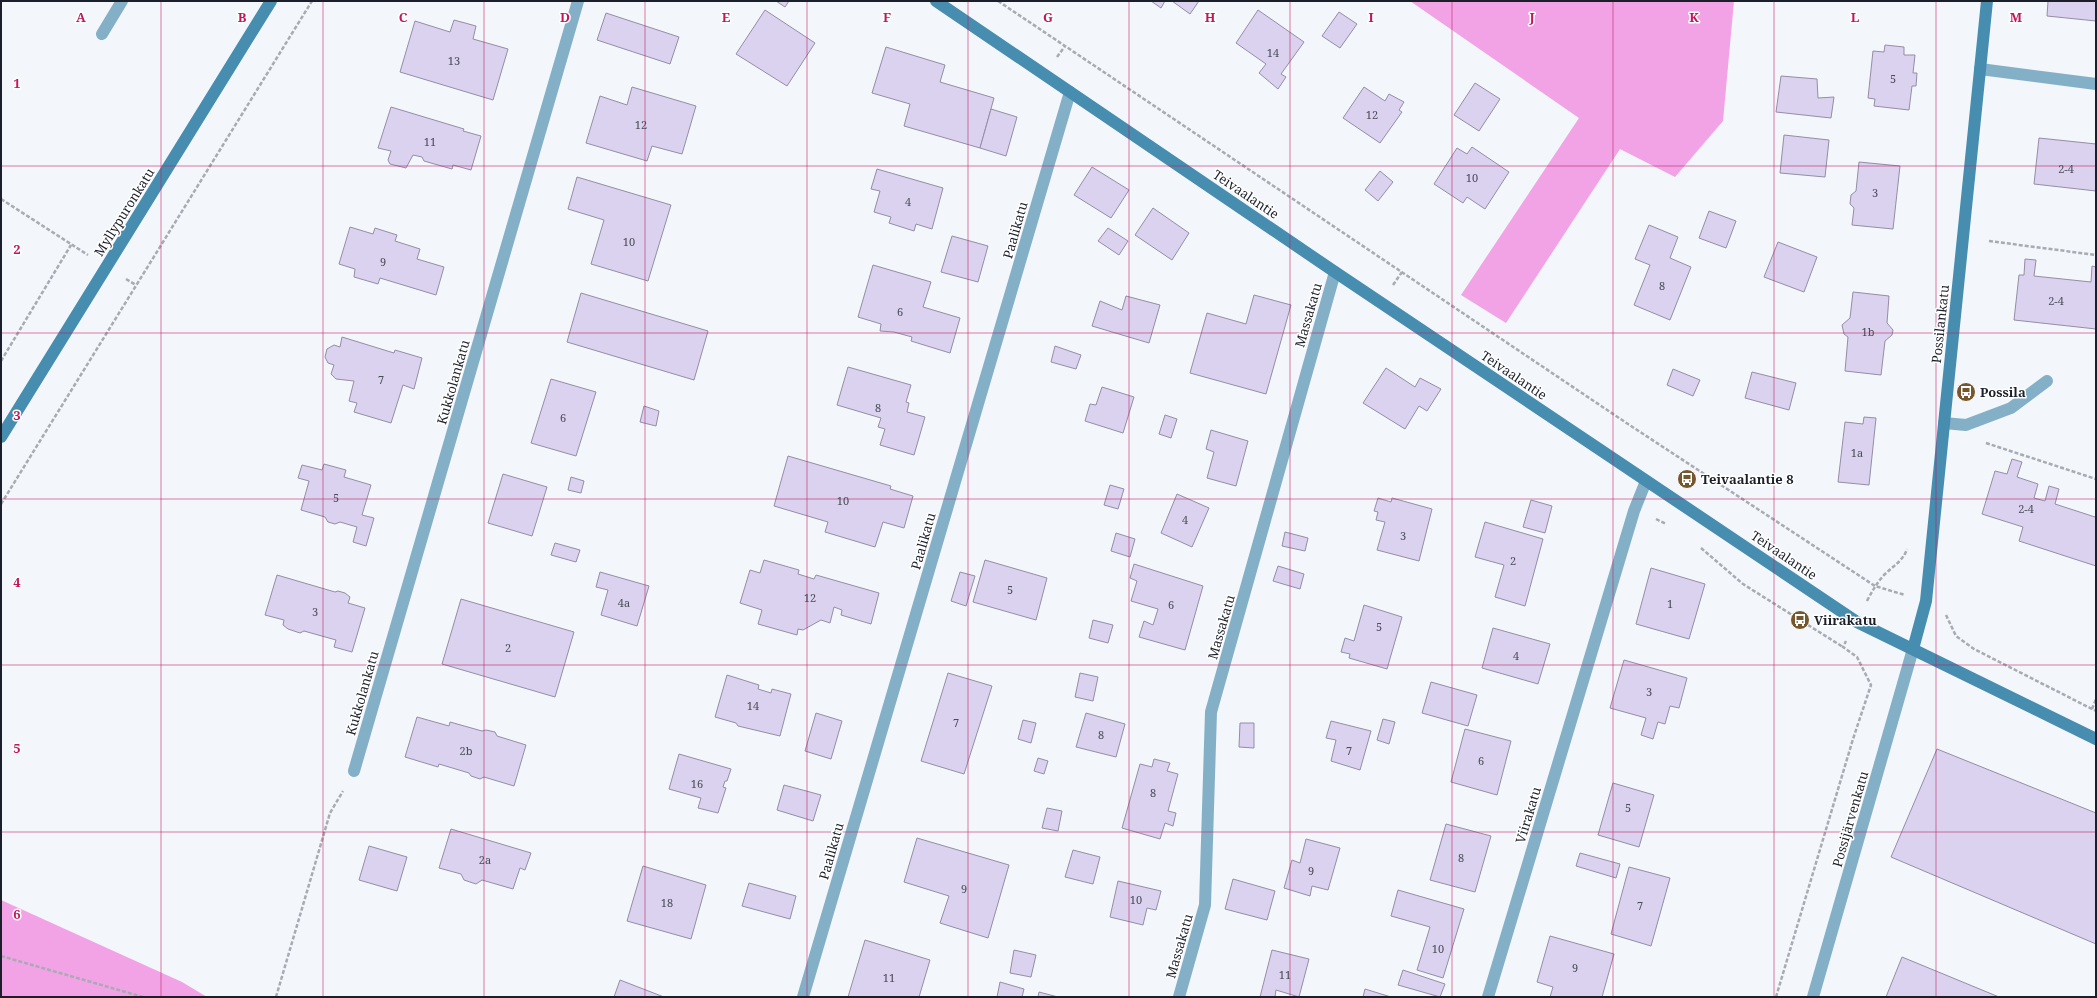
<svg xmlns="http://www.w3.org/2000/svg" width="2097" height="998" font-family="'Noto Serif',serif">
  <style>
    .green { fill: #f1a3e6 }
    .building { fill: #dad2ee; stroke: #948da7 }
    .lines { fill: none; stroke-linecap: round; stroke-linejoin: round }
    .path { stroke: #a8abb2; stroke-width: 2.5; stroke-dasharray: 4 2; stroke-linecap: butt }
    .lane { stroke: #84b0c7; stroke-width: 12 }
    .street { stroke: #84b0c7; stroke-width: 12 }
    .secondary { stroke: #478daf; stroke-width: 12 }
    .grid { fill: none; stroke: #c2185b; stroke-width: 1; stroke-opacity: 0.55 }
    .labels { text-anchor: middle; stroke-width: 3; stroke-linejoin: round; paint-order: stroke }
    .number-label { font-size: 11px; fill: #4b4c5a }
    .street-label { font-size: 13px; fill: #1b1f29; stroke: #fff }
    .poi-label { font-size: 13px; font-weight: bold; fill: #1b1f29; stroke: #fff; text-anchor: start }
    .grid-label { font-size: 13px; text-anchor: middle; font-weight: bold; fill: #c2185b; stroke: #fff; stroke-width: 3; stroke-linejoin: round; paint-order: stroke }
  </style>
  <rect width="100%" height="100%" fill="#f3f6fb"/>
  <g class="green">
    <path d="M1410,1H1734L1723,121L1675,177L1620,149L1506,323L1461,295L1579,118Z"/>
    <path d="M1,900L182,982L207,997H1Z"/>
  </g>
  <g class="building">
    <path d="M776,1H789L785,7Z"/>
    <path d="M1151,1H1165L1161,8Z"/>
    <path d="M1172,1H1199L1190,14Z"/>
    <path d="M2048,1H2096V21L2047,16Z"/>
    <path d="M765,10L815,43L787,86L736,54Z"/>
    <path d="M1258,10L1304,42L1281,74L1286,77L1278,89L1259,73L1266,64L1236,43Z"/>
    <path d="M1339,12L1357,24L1340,48L1322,36Z"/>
    <path d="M606,13L679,37L670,64L597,40Z"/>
    <path d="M454,20L476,26L473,39L508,49L493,100L400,72L415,21L450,32Z"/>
    <path d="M1885,45L1904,47V55H1915L1913,73H1917L1916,86H1912L1909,110L1874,106L1875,99L1868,98L1873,51L1884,52Z"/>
    <path d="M886,47L945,65L940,82L994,98L980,148L904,126L910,104L872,93Z"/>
    <path d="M1781,76L1817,79L1818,98L1834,97L1831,118L1776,112Z"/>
    <path d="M1475,83L1500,99L1479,131L1454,115Z"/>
    <path d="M632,87L696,106L682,154L652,146L647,161L586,143L600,96L627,105Z"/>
    <path d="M1364,87L1385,101L1389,94L1404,102L1399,110L1402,112L1380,143L1343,118Z"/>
    <path d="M391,107L464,129L463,131L481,136L471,170L453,165L452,169L424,161L422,157L413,155L406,168L390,164L388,160L391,151L378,148Z"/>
    <path d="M991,109L1017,117L1006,156L980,148Z"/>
    <path d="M1784,135L1829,140L1825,177L1780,173Z"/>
    <path d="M2039,138L2096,144V191L2034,184Z"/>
    <path d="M1472,147L1509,172L1485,209L1467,197L1463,203L1434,184L1457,148L1467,154Z"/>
    <path d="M1859,162L1900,166L1893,229L1852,225L1854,208L1850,204L1851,195L1856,191Z"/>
    <path d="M1092,167L1129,190L1111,218L1074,195Z"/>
    <path d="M877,169L943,188L932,229L916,224L914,231L889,223L891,217L874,212L880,191L871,189Z"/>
    <path d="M1380,171L1393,182L1378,201L1365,190Z"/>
    <path d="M577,177L671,205L648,281L591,264L604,220L568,209Z"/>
    <path d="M1153,208L1189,233L1172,260L1135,235Z"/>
    <path d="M1709,211L1736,221L1726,248L1699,238Z"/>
    <path d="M1649,225L1678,237L1670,258L1691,267L1670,320L1634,305L1650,265L1635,259Z"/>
    <path d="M350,227L373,234L375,228L397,235L395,241L420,249L417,259L444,267L436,295L380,278L378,284L354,277L355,269L339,264Z"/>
    <path d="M1108,228L1128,241L1119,255L1098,241Z"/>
    <path d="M952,236L988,246L978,282L941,272Z"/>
    <path d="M1778,242L1817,257L1804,292L1764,277Z"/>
    <path d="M2025,259L2036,260L2034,276L2091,282L2092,266L2096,267V329L2014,320L2019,275H2024Z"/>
    <path d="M873,265L931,282L923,307L960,318L950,353L911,341L912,337L894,332L880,331L881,324L858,317Z"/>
    <path d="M1853,292L1889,296L1887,323L1893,330L1892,335L1885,341L1881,375L1845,371L1848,337L1844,334L1842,325L1850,318Z"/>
    <path d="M581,293L708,331L694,380L567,342Z"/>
    <path d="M1254,295L1291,305L1266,394L1190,373L1207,313L1246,324Z"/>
    <path d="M1126,296L1160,305L1149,343L1092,326L1100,301L1122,310Z"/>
    <path d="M342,337L394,353L395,350L422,358L414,389L403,385L391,423L354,412L357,403L349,401L354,381L336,379L331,374L334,365L328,363L325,357L327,349L334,345L340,347Z"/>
    <path d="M1055,346L1081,355L1076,369L1051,362Z"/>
    <path d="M848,367L911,385L906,402L909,403L907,412L925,417L914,455L880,445L885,429L878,427L881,418L837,405Z"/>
    <path d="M1386,368L1415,387L1420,378L1441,389L1427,411L1419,406L1405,429L1363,403Z"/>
    <path d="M1673,369L1700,380L1693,396L1667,385Z"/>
    <path d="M1752,372L1796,383L1789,410L1745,398Z"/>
    <path d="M551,379L596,392L576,456L531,443Z"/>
    <path d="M1102,387L1134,397L1123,433L1085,421L1090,404L1096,405Z"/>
    <path d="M644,406L659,411L656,426L640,422Z"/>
    <path d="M1165,415L1177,419L1171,438L1159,434Z"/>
    <path d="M1864,417L1876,418L1869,485L1838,482L1845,422L1863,424Z"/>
    <path d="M1211,430L1248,441L1236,486L1207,478L1214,452L1206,449Z"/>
    <path d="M788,456L891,486L890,489L913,496L904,528L883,522L875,547L825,532L828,522L774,506Z"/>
    <path d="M2012,459L2022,462L2017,477L2038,484L2034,498L2045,501L2049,486L2059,489L2055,504L2095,517L2096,515V566L2019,541L2023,527L1982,514L1995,471L2007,474Z"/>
    <path d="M324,464L346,470L344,477L371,485L362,515L374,518L366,546L353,542L357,527L340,522L335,524L328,522L325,517L301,510L309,481L298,478L302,465L322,470Z"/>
    <path d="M503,474L547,487L532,536L488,523Z"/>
    <path d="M571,477L584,481L581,493L568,490Z"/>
    <path d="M1110,485L1124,489L1118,509L1104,505Z"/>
    <path d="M1177,494L1209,508L1192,547L1161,533Z"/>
    <path d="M1378,498L1391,502L1392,498L1432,509L1419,561L1377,550L1385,522L1376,520L1378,512L1374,511Z"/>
    <path d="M1531,500L1552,506L1545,533L1523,527Z"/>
    <path d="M1485,522L1543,539L1525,606L1495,597L1504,565L1475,557Z"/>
    <path d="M1285,532L1308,538L1305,551L1282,546Z"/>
    <path d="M1116,533L1135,539L1130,557L1111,551Z"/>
    <path d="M555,543L580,550L576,562L551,555Z"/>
    <path d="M764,560L799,570L798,574L814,579L816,575L879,593L871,624L841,615L842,610L834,607L830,623L821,620L803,630L798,629L797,635L758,624L762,610L740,603L750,570L760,573Z"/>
    <path d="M985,560L1047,578L1036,620L973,602Z"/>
    <path d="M1134,564L1203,586L1185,650L1139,637L1144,621L1153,625L1158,609L1131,601L1137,581L1130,578Z"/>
    <path d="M1278,566L1304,574L1300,589L1273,581Z"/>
    <path d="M1651,568L1705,584L1689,639L1636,624Z"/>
    <path d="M600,572L649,586L637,626L601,615L608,590L596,587Z"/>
    <path d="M960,572L975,576L966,606L951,601Z"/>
    <path d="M277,575L335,592L338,591L345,593L350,597L348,603L365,608L352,652L334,647L336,640L304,631L300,633L288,629L283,625L284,620L265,615Z"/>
    <path d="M461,599L574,632L555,697L442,664Z"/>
    <path d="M1364,605L1402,617L1387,669L1349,658L1350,654L1341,652L1345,638L1354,641Z"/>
    <path d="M1093,620L1113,625L1108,643L1089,638Z"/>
    <path d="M1493,628L1550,644L1538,684L1482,668Z"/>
    <path d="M1624,660L1687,678L1679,708L1670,706L1665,724L1658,722L1653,739L1641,735L1646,718L1610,708Z"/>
    <path d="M948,673L992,686L964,774L921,761Z"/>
    <path d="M1080,673L1098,677L1093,701L1075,697Z"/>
    <path d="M727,675L759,685L758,689L771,693L772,689L791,694L780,736L738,726L736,723L715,717Z"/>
    <path d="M1431,682L1477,695L1468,726L1422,713Z"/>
    <path d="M816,713L842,721L831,759L805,751Z"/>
    <path d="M1086,713L1125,724L1116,757L1076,747Z"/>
    <path d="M417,717L449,726L450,722L482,731L486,730L495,732L497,736L526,745L514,786L484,777L480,779L471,776L469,773L439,764L438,767L405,757Z"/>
    <path d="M1383,719L1395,722L1389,744L1377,740Z"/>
    <path d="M1023,720L1036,723L1031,743L1018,739Z"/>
    <path d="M1331,721L1371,731L1360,770L1331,761L1336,740L1326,738Z"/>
    <path d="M1240,723H1254V748L1239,747Z"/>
    <path d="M1465,729L1511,741L1497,795L1451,782Z"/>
    <path d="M1937,749L2096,813V944L1891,857Z"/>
    <path d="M679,754L731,769L727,781H725L723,787L726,788L718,813L698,808L701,798L669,789Z"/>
    <path d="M1038,758L1048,761L1044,774L1034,771Z"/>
    <path d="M1154,759L1170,763L1167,771L1178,774L1168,811L1176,813L1173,826L1165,823L1160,839L1122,828L1140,764L1152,767Z"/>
    <path d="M1613,783L1654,795L1639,847L1598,835Z"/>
    <path d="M784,785L821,795L813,821L777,810Z"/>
    <path d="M1047,808L1062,811L1058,831L1042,828Z"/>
    <path d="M1446,824L1491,836L1475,892L1430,880Z"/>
    <path d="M451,829L531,853L525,870L520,868L513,889L482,880L476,884L464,880L461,874L439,868Z"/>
    <path d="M917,838L1009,865L988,938L940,923L949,896L904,882Z"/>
    <path d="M1306,839L1340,848L1328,890L1312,886L1310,896L1284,888L1292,860L1300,863Z"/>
    <path d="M369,846L407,857L397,891L359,880Z"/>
    <path d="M1073,850L1100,857L1093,884L1065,877Z"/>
    <path d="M1580,853L1620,864L1616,878L1576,866Z"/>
    <path d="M643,866L706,885L691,939L627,921Z"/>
    <path d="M1629,867L1670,878L1651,946L1611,934Z"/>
    <path d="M1233,879L1275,891L1267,920L1225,909Z"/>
    <path d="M1118,881L1161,891L1156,910L1147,908L1143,925L1110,917Z"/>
    <path d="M749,883L796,896L790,919L742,906Z"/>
    <path d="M1398,890L1464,909L1443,978L1417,970L1430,927L1391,916Z"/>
    <path d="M1550,936L1614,954L1602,997H1550L1553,987L1537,982Z"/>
    <path d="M865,940L930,960L919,997H848Z"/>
    <path d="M1014,950L1036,955L1031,977L1010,973Z"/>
    <path d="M1272,950L1309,959L1299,997L1276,990L1275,997H1260Z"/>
    <path d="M1902,957L1999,997H1886Z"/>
    <path d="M1403,970L1445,984L1440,997L1398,985Z"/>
    <path d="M620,980L664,997H614Z"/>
    <path d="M1000,982L1024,989L1022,997H997Z"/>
    <path d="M1365,989L1391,997H1363Z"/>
    <path d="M1039,992L1058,997H1038Z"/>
  </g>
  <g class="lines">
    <g class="path">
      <path d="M998,1L1628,424L1875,586L1905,595"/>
      <path d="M1057,57L1065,46"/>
      <path d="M1,199L88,255"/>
      <path d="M1989,241L2096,255"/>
      <path d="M126,279L136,285"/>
      <path d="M1393,285L1402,272"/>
      <path d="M1,361L71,245"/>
      <path d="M1986,443L2096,479"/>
      <path d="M1,504L312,1"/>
      <path d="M1656,519L1666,524"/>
      <path d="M1701,548L1743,584L1843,647"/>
      <path d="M1867,601C1872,591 1877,583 1884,575C1893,566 1903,561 1907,549"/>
      <path d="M1946,615L1956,636L1974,649L2096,711"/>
      <path d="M2092,709L2096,699"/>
      <path d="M1,956L143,997"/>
      <path d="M276,997L330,813L343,791"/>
      <path d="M1776,997L1853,739L1871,685L1857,657L1843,647L1846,641"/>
    </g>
    <g class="lane">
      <path d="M102,34L122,1"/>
      <path d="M1980,69L2096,84"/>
      <path d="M1944,423L1966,425L2011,408L2047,381"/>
    </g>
    <g class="street">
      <path d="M354,771L578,1"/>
      <path d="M803,997L1070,92"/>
      <path d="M1179,997L1205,905L1211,712L1335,272"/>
      <path d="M1488,997L1634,511L1646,481"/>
      <path d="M1813,997L1913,649"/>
    </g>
    <g class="secondary">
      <path d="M936,1L1335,272L1857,622L2096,739"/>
      <path d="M1,437L271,1"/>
      <path d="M1913,649L1926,601L1987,1"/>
    </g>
  </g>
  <path class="grid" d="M161,1V997M323,1V997M484,1V997M645,1V997M807,1V997M968,1V997M1129,1V997M1290,1V997M1452,1V997M1613,1V997M1774,1V997M1936,1V997M1,166H2096M1,333H2096M1,499H2096M1,665H2096M1,832H2096"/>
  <defs>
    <symbol id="bus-disc" viewBox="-11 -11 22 22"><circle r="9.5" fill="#76562c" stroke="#fff"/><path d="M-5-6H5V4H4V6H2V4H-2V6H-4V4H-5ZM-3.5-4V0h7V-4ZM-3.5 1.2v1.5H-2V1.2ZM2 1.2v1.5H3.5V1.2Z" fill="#fff"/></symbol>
  </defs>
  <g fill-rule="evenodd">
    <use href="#bus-disc" x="1955" y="381" width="22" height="22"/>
    <use href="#bus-disc" x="1676" y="468" width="22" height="22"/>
    <use href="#bus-disc" x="1789" y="609" width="22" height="22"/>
  </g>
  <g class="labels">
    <g class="number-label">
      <text x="1273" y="57">14</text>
      <text x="454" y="65">13</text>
      <text x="1893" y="83">5</text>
      <text x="1372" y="119">12</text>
      <text x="641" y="129">12</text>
      <text x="430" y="146">11</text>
      <text x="2066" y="173">2-4</text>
      <text x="1472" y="182">10</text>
      <text x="1875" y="197">3</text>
      <text x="908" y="206">4</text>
      <text x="629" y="246">10</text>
      <text x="383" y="266">9</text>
      <text x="1662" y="290">8</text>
      <text x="2056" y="305">2-4</text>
      <text x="900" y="316">6</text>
      <text x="1868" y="336">1b</text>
      <text x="381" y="384">7</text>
      <text x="878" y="412">8</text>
      <text x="563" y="422">6</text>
      <text x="1857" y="457">1a</text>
      <text x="336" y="502">5</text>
      <text x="843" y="505">10</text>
      <text x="2026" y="513">2-4</text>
      <text x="1185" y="524">4</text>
      <text x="1403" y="540">3</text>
      <text x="1513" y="565">2</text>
      <text x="1010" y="594">5</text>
      <text x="810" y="602">12</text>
      <text x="624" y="607">4a</text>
      <text x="1670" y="608">1</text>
      <text x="1171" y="609">6</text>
      <text x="315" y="616">3</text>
      <text x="1379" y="631">5</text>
      <text x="508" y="652">2</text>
      <text x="1516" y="660">4</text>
      <text x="1649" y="696">3</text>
      <text x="753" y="710">14</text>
      <text x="956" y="727">7</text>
      <text x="1101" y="739">8</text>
      <text x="466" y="755">2b</text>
      <text x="1349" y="755">7</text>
      <text x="1481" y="765">6</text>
      <text x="697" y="788">16</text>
      <text x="1153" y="797">8</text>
      <text x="1628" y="812">5</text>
      <text x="1461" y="862">8</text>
      <text x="485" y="864">2a</text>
      <text x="1311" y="875">9</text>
      <text x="964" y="893">9</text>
      <text x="1136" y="904">10</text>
      <text x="667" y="907">18</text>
      <text x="1640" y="910">7</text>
      <text x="1438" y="953">10</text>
      <text x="1575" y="972">9</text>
      <text x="1285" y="979">11</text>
      <text x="889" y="982">11</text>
    </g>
    <g class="street-label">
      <text transform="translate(1246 194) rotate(34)" y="5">Teivaalantie</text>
      <text transform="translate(124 212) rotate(-58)" y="5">Myllypuronkatu</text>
      <text transform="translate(1015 230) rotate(-74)" y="5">Paalikatu</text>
      <text transform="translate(1308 315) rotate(-74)" y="5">Massakatu</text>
      <text transform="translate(1940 324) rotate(-84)" y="5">Possilankatu</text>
      <text transform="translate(1514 375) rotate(34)" y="5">Teivaalantie</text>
      <text transform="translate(453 382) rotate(-74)" y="5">Kukkolankatu</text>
      <text transform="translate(923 541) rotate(-74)" y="5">Paalikatu</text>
      <text transform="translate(1784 555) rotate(34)" y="5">Teivaalantie</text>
      <text transform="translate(1221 627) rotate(-74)" y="5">Massakatu</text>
      <text transform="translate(362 693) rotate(-74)" y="5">Kukkolankatu</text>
      <text transform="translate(1528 815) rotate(-73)" y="5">Viirakatu</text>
      <text transform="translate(1850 819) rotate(-74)" y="5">Possijärvenkatu</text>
      <text transform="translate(831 851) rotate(-74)" y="5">Paalikatu</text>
      <text transform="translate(1179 946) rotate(-74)" y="5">Massakatu</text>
    </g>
    <g class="poi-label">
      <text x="1980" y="397">Possila</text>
      <text x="1701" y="484">Teivaalantie 8</text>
      <text x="1814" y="625">Viirakatu</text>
    </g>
  </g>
  <g class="grid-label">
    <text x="81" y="22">A</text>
    <text x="242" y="22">B</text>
    <text x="403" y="22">C</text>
    <text x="565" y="22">D</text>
    <text x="726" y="22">E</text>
    <text x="887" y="22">F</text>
    <text x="1048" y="22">G</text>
    <text x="1210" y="22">H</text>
    <text x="1371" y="22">I</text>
    <text x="1532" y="22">J</text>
    <text x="1694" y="22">K</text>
    <text x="1855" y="22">L</text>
    <text x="2016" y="22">M</text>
    <text x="17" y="88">1</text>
    <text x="17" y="254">2</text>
    <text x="17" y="420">3</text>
    <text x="17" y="587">4</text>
    <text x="17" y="753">5</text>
    <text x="17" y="919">6</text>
  </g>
  <rect width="2097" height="998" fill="none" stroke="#1b1f29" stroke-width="4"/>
</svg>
